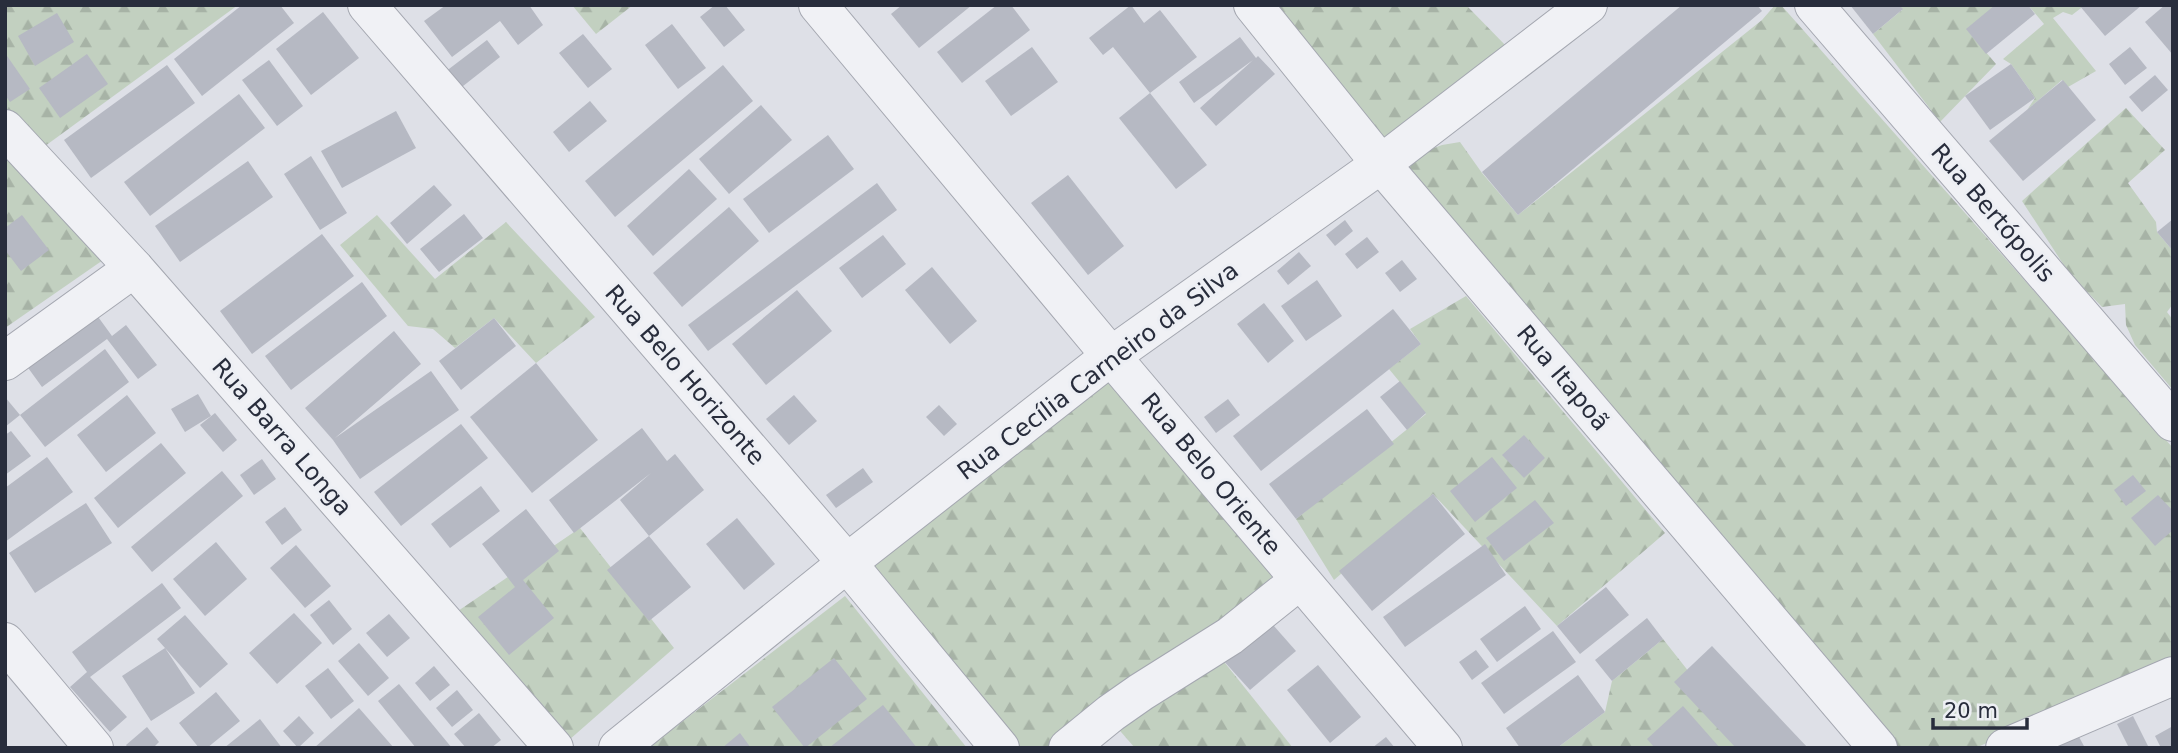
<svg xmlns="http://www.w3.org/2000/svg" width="2178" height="753" font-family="'DejaVu Sans',sans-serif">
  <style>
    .forest { fill: url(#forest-firs) }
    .building { fill: #b6b9c3 }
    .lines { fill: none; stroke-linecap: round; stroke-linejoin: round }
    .minor-casing { stroke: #a4a7b0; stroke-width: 40 }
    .minor { stroke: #f0f1f5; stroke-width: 38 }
    .labels { text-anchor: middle; stroke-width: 6; stroke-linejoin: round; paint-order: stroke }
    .street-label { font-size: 24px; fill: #282d3c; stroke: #edeff4 }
  </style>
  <defs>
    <pattern id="forest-firs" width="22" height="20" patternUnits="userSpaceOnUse" patternTransform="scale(1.75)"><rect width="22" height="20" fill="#c2d0c0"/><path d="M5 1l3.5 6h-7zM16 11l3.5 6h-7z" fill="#a7b3a6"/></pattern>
  </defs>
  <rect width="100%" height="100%" fill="#dee0e7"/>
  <g class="forest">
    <path d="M5,5H238L41,149L5,109Z"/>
    <path d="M572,5H633L596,34Z"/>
    <path d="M1266,5H1466L1510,50L1382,148Z"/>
    <path d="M1775,5H1781L2173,448V664L1975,748H1889L1405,179L1415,155L1442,145L1460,142L1482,173L1518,215L1762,20Z"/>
    <path d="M1899,5H1999L1968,31L1996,64L1940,122L1873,34L1902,10Z"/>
    <path d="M2028,5H2085L2072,15L2063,12L2053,18L2096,71L2068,87L2062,80L2027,110L2035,98L2011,64L2003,59L2044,24Z"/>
    <path d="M2126,108L2165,150L2128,183L2156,222L2157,232L2173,251V304L2167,312L2173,320V390L2135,345L2126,325L2125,304L2102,307L2069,273L2022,201Z"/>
    <path d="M5,150L106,258L5,328Z"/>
    <path d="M377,215L435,279L506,222L595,317L536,363L494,318L455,348L433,329L408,326L340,245Z"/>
    <path d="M1466,296L1665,533L1557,626L1433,494L1334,580L1296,519L1426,414L1389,369L1421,344L1410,329Z"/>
    <path d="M1112,380L1276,573L1217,628L1136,677L1049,748H1016L866,560Z"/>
    <path d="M580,528L674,648L569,740L458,611Z"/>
    <path d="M845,596L967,748H648Z"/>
    <path d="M1663,639L1749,748H1557L1605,712L1612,681Z"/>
    <path d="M1221,658L1293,748H1135L1114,724Z"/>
  </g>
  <g class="building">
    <path d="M242,5H280L294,23L202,96L174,59Z"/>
    <path d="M446,5H529L543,25L518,45L500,21L452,57L424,21Z"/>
    <path d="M715,5H725L745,30L724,47L700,17Z"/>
    <path d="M902,5H972L919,48L891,14Z"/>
    <path d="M997,5H1011L1030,30L962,83L937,52Z"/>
    <path d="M1131,5L1144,23L1160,10L1197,57L1150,93L1113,47L1103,55L1089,38Z"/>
    <path d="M1682,5H1757L1762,11L1518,215L1482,172Z"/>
    <path d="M1850,5H1899L1903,9L1873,34Z"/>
    <path d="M1995,5H2028L2035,14L1986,54L1966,29Z"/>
    <path d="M2079,5H2142L2105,36Z"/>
    <path d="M2165,5H2173V55L2145,22Z"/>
    <path d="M323,12L359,58L311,95L276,49Z"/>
    <path d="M57,13L74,42L35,66L18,36Z"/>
    <path d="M672,24L706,68L678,89L645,45Z"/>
    <path d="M583,34L612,69L588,88L559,53Z"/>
    <path d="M1240,37L1256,58L1258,56L1275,74L1216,126L1200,108L1253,60L1194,103L1179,82Z"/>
    <path d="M487,40L500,57L458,90L445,72Z"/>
    <path d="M1032,47L1058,82L1011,116L985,81Z"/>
    <path d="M2130,47L2147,68L2125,85L2109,64Z"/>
    <path d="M5,53L30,89L10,102L5,95Z"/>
    <path d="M87,54L108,84L60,118L39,88Z"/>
    <path d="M269,60L303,106L277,126L242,80Z"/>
    <path d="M2011,64L2035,98L1990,130L1965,96Z"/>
    <path d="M167,65L195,103L91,178L64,140Z"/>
    <path d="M723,65L753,101L615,217L585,181Z"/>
    <path d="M2155,75L2168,90L2142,112L2129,97Z"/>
    <path d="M2063,80L2096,120L2023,181L1989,141Z"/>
    <path d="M1150,93L1207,165L1176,189L1119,118Z"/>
    <path d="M239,94L265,128L150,216L124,182Z"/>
    <path d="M590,101L607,121L569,152L553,132Z"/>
    <path d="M761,105L792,140L729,194L699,159Z"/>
    <path d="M396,111L416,148L342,188L321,151Z"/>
    <path d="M828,135L854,169L769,233L743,199Z"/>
    <path d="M311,156L347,213L320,230L284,174Z"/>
    <path d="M248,161L273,197L180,262L155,226Z"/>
    <path d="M689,169L717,199L653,256L627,226Z"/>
    <path d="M1068,175L1124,246L1088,275L1031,203Z"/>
    <path d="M877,183L897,210L708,351L688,325Z"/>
    <path d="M434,185L452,205L407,244L390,223Z"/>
    <path d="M729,207L759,241L682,307L653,273Z"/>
    <path d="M464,214L483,238L439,272L420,249Z"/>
    <path d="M22,215L49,250L21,271L5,250V228Z"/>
    <path d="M2173,219V251L2157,232Z"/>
    <path d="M1345,220L1353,231L1335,246L1326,235Z"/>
    <path d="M322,234L354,276L252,354L220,311Z"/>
    <path d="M883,235L906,264L862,298L839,268Z"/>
    <path d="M1367,237L1379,252L1357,269L1345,254Z"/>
    <path d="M1299,252L1311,266L1288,285L1277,271Z"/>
    <path d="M1402,260L1417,279L1400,292L1385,273Z"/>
    <path d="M932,267L977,321L950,344L905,290Z"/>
    <path d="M1317,280L1342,316L1306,341L1281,306Z"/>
    <path d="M362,282L387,316L291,390L265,356Z"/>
    <path d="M797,290L832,331L766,385L732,344Z"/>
    <path d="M1264,303L1294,341L1268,363L1237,324Z"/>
    <path d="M1393,309L1421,344L1261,471L1233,436Z"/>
    <path d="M96,314L112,336L126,325L157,365L138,379L107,339L42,387L26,365Z"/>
    <path d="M494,318L516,346L461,390L439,361Z"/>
    <path d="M394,331L421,364L335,438L431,371L459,410L360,479L333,440L305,408Z"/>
    <path d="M105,349L129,382L45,447L20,415Z"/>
    <path d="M536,363L598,440L532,493L470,417Z"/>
    <path d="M1400,381L1426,413L1407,430L1380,397Z"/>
    <path d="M198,394L211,416L185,432L171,409Z"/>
    <path d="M127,395L156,433L106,472L77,435Z"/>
    <path d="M794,395L817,421L789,445L766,419Z"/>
    <path d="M5,397L20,415L5,427Z"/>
    <path d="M1228,399L1240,415L1216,433L1204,417Z"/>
    <path d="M939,405L957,424L944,436L926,417Z"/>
    <path d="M1367,409L1394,444L1296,519L1269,484Z"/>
    <path d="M215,413L237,440L223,452L200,425Z"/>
    <path d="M461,424L488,458L401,526L374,492Z"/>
    <path d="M642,428L667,461L675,454L704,490L649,536L620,500L651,473L574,533L549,500Z"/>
    <path d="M11,431L31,456L5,475V435Z"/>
    <path d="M1524,435L1545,458L1524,478L1502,455Z"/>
    <path d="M161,443L186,473L118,528L94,498Z"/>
    <path d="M47,457L73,492L5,542V488Z"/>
    <path d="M1492,457L1517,488L1475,522L1450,491Z"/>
    <path d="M262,459L276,479L254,495L240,475Z"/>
    <path d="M863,468L873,482L836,508L826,495Z"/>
    <path d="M222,471L243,496L152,572L131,547Z"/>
    <path d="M2133,475L2146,491L2126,506L2114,490Z"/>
    <path d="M481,486L500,511L450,548L431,524Z"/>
    <path d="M1433,494L1465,534L1372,611L1339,571Z"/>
    <path d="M2158,495L2173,511V530L2155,546L2131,518Z"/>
    <path d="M1535,500L1554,523L1504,561L1486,538Z"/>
    <path d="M86,503L112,543L35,593L9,553Z"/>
    <path d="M285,507L302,530L282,545L265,522Z"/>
    <path d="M526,509L559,551L523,580L554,618L509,655L478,617L515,587L482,544Z"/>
    <path d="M737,518L775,564L744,590L706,544Z"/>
    <path d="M649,536L691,587L649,621L607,570Z"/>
    <path d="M216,542L247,579L205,616L173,579Z"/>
    <path d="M1485,544L1506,575L1405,647L1383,617Z"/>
    <path d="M296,545L331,586L305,608L270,568Z"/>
    <path d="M162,583L181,608L90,677L127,717L110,732L70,687L87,672L72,652Z"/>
    <path d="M1606,587L1629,615L1580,654L1557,626Z"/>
    <path d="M329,600L352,629L333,645L310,615Z"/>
    <path d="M1525,606L1541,629L1497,662L1480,639Z"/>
    <path d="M294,613L322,643L277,684L249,653Z"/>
    <path d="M389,614L410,638L387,657L366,633Z"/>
    <path d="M185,615L228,664L200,688L165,648L195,693L151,721L122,676L165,648L157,639Z"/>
    <path d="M1267,618L1296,651L1250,690L1221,658Z"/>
    <path d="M1647,618L1663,639L1612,681L1595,660Z"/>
    <path d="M1553,631L1576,662L1504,714L1481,683Z"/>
    <path d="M359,643L389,678L368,696L338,661Z"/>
    <path d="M1712,646L1808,748H1736L1674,682Z"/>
    <path d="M1476,650L1489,667L1472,680L1459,662Z"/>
    <path d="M834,658L867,699L805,748L772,707Z"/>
    <path d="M1318,665L1361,717L1330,743L1287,690Z"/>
    <path d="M434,666L450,685L430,701L415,683Z"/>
    <path d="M328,668L354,701L331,719L305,686Z"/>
    <path d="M1578,675L1605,712L1557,748H1520L1506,728Z"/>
    <path d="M399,684L452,748H416L378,701Z"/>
    <path d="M457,690L473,710L452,727L436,708Z"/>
    <path d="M216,692L240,721L207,748H199L179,723Z"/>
    <path d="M883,705L917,748H829Z"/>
    <path d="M1683,706L1720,748H1655L1647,739Z"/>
    <path d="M359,708L394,748H314Z"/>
    <path d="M479,713L501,740L491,748H466L454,734Z"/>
    <path d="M299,716L314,733L298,748L283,731Z"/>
    <path d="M2133,716L2149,748H2129L2117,724Z"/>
    <path d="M260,719L282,748H224Z"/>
    <path d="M2173,726V748H2161L2155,736Z"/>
    <path d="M147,727L159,742L153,748H128L126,745Z"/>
    <path d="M740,733L751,748H722Z"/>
    <path d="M2078,735L2085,748H2053Z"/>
    <path d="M1386,737L1395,748H1372Z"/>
  </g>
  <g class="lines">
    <defs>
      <g id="minor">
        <path d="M367,5L847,563L1000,748"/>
        <path d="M818,5L1111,356L1443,748"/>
        <path d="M1253,5L1381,164L1878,748"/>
        <path d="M1814,5L2173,422"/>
        <path d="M5,129L134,268L554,748"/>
        <path d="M5,361L134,268"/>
        <path d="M5,642L94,748"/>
        <path d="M618,748L847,563L1111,356L1381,164L1588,5"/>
        <path d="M1068,748L1111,713L1141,692L1230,636L1300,580"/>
        <path d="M2005,748L2173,676"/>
      </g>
    </defs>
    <use href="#minor" class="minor-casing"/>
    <use href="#minor" class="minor"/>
  </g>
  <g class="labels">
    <g class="street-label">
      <text transform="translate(1993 213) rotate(49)" y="8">Rua Bertópolis</text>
      <text transform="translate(1098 371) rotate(-37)" y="8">Rua Cecília Carneiro da Silva</text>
      <text transform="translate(685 375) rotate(49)" y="8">Rua Belo Horizonte</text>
      <text transform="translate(1563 378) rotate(50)" y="8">Rua Itapoã</text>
      <text transform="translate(282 437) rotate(49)" y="8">Rua Barra Longa</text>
      <text transform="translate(1211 474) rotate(50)" y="8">Rua Belo Oriente</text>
    </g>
  </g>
  <rect width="2178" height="753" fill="none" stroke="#282d3c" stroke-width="14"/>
  <path d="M1933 718v10h94v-10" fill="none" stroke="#282d3c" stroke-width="3.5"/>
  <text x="1944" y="718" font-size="21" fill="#282d3c" stroke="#edeff4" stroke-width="5" paint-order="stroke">20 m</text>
</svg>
